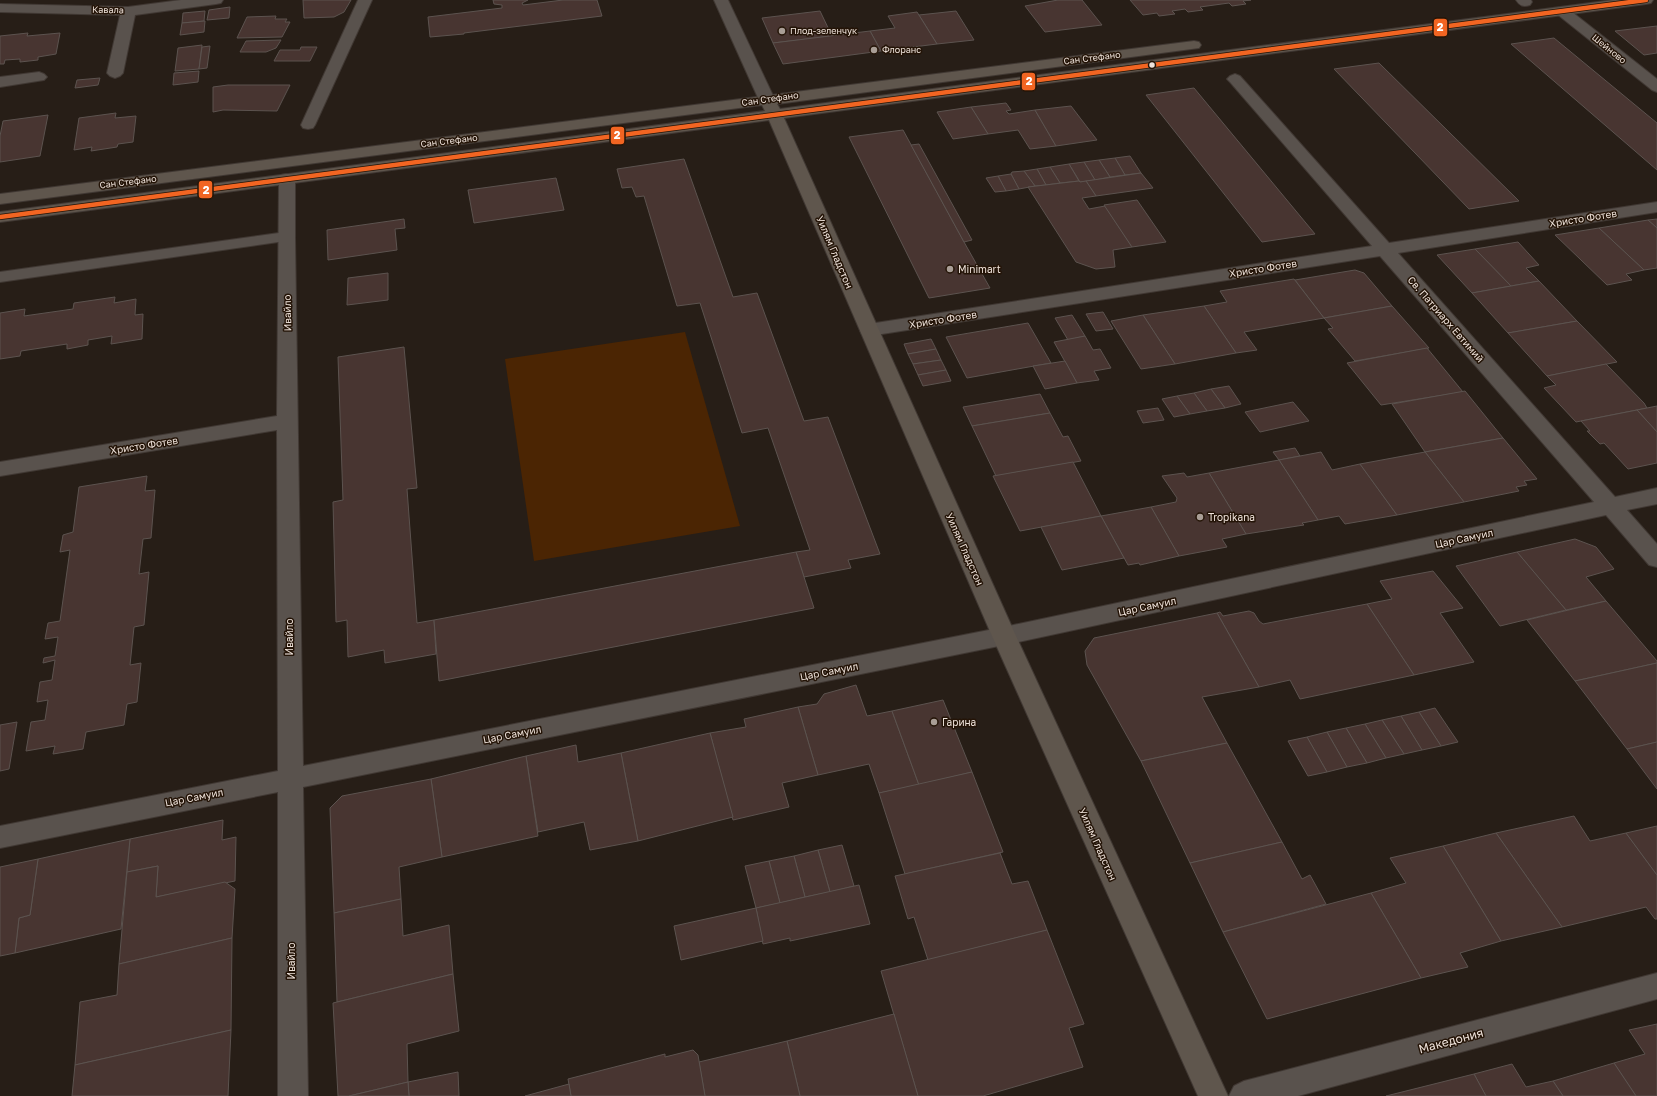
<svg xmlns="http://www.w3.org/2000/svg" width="1657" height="1096" font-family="'Golos Text',sans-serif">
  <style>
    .green { fill: #4b2503 }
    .building { fill: #483531; stroke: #5c534f }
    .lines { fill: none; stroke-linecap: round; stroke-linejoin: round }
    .lane-casing { stroke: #403833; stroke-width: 2 }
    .street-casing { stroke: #403833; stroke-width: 2 }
    .secondary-casing { stroke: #403833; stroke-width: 2 }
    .lane { fill: #59524d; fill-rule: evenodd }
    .street { fill: #59524d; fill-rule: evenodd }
    .secondary { fill: #5f564d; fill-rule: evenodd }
    .bus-1-casing { stroke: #241407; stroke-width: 6 }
    .bus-1 { stroke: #f26522; stroke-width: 4.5 }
    .poi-dot { fill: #a99e96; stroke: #241407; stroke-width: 1.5 }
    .bus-dot { fill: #efe3db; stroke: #241407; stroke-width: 1.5 }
    .labels { text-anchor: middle; stroke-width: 3; stroke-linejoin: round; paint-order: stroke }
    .far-street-label { font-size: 9px; fill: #efe3db; stroke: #241407 }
    .far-poi-label { font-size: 9px; fill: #efe3db; stroke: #241407; text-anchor: start }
    .street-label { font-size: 10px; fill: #efe3db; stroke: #241407 }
    .poi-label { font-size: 10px; fill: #efe3db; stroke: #241407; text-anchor: start }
    .near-street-label { font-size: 12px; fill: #efe3db; stroke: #241407 }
    .line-badge { stroke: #241407; stroke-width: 1.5 }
    .badge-label { font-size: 11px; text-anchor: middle; font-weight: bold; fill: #fff }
  </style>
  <rect width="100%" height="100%" fill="#271e17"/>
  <path class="green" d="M685,332L740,526L534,561L505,359Z"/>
  <g class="building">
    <path d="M303,0H351L344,12L334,17L304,18Z"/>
    <path d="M493,0H528L522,3L523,5L563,0H597L602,16L464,33V34L430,37L428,17L502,8V5L494,4Z"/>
    <path d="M1058,0H1082L1102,25L1045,32L1025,6Z"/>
    <path d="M1130,0H1251L1243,1L1246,4L1232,6L1229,3L1200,7L1203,10L1188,12L1185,9L1172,11L1175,14L1159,16L1157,13L1143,15Z"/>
    <path d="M230,7L229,18L207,20L209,10Z"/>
    <path d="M205,11L204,21L182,23L183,13Z"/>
    <path d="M820,11L832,36L773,43L762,18Z"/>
    <path d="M956,11L974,40L937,44L919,15Z"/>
    <path d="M917,12L937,44L881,51L870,31L895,28L888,16Z"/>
    <path d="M276,16L275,19H287L285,22H290L282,37L237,38L247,17Z"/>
    <path d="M205,21L204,32L180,35L182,23Z"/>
    <path d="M1657,26V53L1644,55L1615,31Z"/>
    <path d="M870,31L881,51L783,64L773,43Z"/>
    <path d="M28,33L27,36L60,33L56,54L38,57V60L20,62V59L5,60L4,64H0V36Z"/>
    <path d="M1554,38L1657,123V170L1511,44Z"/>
    <path d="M281,40L276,48L266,52H240L246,41Z"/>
    <path d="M202,45L199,69L175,71L178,48Z"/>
    <path d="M210,46L207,68L199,69L202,47Z"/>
    <path d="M301,47H317L310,61H274L280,50H300Z"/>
    <path d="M1379,63L1519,201L1469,209L1334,69Z"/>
    <path d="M199,71L198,82L173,85L174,73Z"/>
    <path d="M100,78L98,85L75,88L77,80Z"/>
    <path d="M228,85H290L277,111L223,110L213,112V87Z"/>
    <path d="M1194,88L1315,234L1262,242L1146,95Z"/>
    <path d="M1006,103L1011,110L1006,111L1009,114L1035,110L1056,146L1030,149L1018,130L988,134L971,107Z"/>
    <path d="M1071,106L1097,140L1056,146L1035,110Z"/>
    <path d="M971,107L988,134L953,139L937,112Z"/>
    <path d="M116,113L115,118L136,116L133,142L118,144L117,147L91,151L92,147L74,150L79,118Z"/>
    <path d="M48,115L40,156L0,162V136L3,121Z"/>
    <path d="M903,130L964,242L990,288L929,298L849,137Z"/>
    <path d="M919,144L972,240L964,242L911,145Z"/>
    <path d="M1130,156L1141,173L1125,175L1115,158Z"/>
    <path d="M1115,158L1125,175L1110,177L1099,160Z"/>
    <path d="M684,159L733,297L757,293L804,421L828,417L880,554L848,560L851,568L804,577L796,552L810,550L768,428L742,433L700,303L677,306L644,196L636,197L632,187L622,188L617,169Z"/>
    <path d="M1099,160L1110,177L1095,180L1084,162Z"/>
    <path d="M1084,162L1095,180L1080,182L1069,164Z"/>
    <path d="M1069,164L1079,181L1060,183L1050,167Z"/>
    <path d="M1050,167L1060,183L1046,185L1037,169Z"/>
    <path d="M1037,169L1046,185L1035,186L1024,171Z"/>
    <path d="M1024,171L1035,186L1019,189L1011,174L1012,172Z"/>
    <path d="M1141,173L1153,188L1096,196L1086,181Z"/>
    <path d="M1011,174L1019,189L1006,191L998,176Z"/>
    <path d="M998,176L1006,191L995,192L986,178Z"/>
    <path d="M556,178L564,210L474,223L468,190Z"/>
    <path d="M1079,181L1080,182L1086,181L1096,196L1082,198L1089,209L1105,206L1132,247L1113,250L1115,267L1096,269L1076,262L1028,187Z"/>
    <path d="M1137,200L1166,242L1132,247L1104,205Z"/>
    <path d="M404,219L405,228L395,229L397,250L328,260L327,230Z"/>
    <path d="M1657,219V228L1648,220Z"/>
    <path d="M1648,220L1657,228V268L1644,270L1599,228Z"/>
    <path d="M1599,228L1644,270L1626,274L1632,280L1607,285L1555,235Z"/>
    <path d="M1518,242L1539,265L1526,268L1539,281L1511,286L1475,249Z"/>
    <path d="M1475,249L1511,286L1472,293L1437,255Z"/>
    <path d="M1355,270L1364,273L1392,306L1324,318L1295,280Z"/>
    <path d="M388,273V300L347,305L348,278Z"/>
    <path d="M1294,279L1324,318L1244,332L1257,350L1236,353L1204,306L1227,302L1220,291Z"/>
    <path d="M1539,281L1577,321L1508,333L1472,293Z"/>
    <path d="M115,297L114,303L136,299L135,315L143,314L142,339L111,344L112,336L88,340V345L67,349V344L21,351L20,356L0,359V313L25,309L24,316L73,309L74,303Z"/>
    <path d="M1204,306L1236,353L1175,364L1143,315Z"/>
    <path d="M1392,306L1429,348L1355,361L1328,329L1333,328L1324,318Z"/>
    <path d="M1103,312L1113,329L1096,331L1086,314Z"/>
    <path d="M1072,315L1085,336L1068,340L1055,318Z"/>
    <path d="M1143,315L1175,364L1141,369L1111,321Z"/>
    <path d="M1577,321L1617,362L1547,376L1508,333Z"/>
    <path d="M1028,323L1051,363L967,378L946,337Z"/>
    <path d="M1085,336L1093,350L1100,349L1111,368L1094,371L1099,380L1077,383L1054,342Z"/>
    <path d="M931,339L936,349L908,354L904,344Z"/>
    <path d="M404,347L417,488L407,489L417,623L434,620L436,654L385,663L384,650L348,657L347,620L336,622L333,502L343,500L338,357Z"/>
    <path d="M1427,348L1463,392L1381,405L1347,363Z"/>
    <path d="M936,349L941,360L913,364L908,354Z"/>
    <path d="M941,360L946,370L918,375L913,364Z"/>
    <path d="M1065,361L1077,383L1045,389L1033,366Z"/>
    <path d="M1606,364L1644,403L1647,408L1576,422L1544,388L1556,385L1547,376Z"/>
    <path d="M946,370L951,381L923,386L918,375Z"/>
    <path d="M1229,386L1241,404L1225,408L1211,389Z"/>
    <path d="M1211,389L1225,408L1207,411L1194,393Z"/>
    <path d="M1465,391L1503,438L1425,452L1392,404Z"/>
    <path d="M1194,393L1207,411L1190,414L1177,396Z"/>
    <path d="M1040,394L1050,413L972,426L963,407Z"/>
    <path d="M1177,396L1190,414L1174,417L1162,399Z"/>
    <path d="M1293,402L1309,421L1260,432L1245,412Z"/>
    <path d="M1657,406V432L1637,410Z"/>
    <path d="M1158,408L1164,420L1143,423L1137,411Z"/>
    <path d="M1637,410L1657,432V463L1628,469L1604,443L1600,444L1587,431H1590L1581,421Z"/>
    <path d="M1050,413L1063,437L1068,436L1081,461L996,476L972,426Z"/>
    <path d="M1503,438L1537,479L1524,481L1527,485L1516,487L1519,491L1464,502L1425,452Z"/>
    <path d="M1295,448L1300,456L1279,460L1273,452Z"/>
    <path d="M1321,452L1332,470L1360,464L1397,515L1345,524L1339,516L1318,520L1279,460Z"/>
    <path d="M1425,452L1464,502L1397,515L1360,464Z"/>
    <path d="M1279,460L1318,520L1302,523L1304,525L1246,534L1209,473Z"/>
    <path d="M1073,462L1101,516L1020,531L993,476Z"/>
    <path d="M1184,473L1187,477L1209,473L1246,534L1222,539L1227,547L1179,556L1151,507L1176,502L1177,498L1162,476Z"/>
    <path d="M147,476L145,491L155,490L151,538L143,539L139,574L149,572L144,625L134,627L130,665L141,663L137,702L127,704L124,725L86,732L83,749L53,754L55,746L26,751L31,722L45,720L48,700L37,702L40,682L52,680L55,660L43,663L44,658L55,656L58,637L45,639L48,623L60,621L70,550L60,552L63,535L73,532L79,487Z"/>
    <path d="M1151,507L1179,556L1140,565L1139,563L1128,565L1101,516Z"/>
    <path d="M1101,516L1124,558L1062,570L1041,527Z"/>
    <path d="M1575,539L1596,547L1614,569L1586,577L1606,601L1566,610L1517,552Z"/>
    <path d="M796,552L814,608L439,681L434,620Z"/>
    <path d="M1517,552L1566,610L1500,626L1456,566Z"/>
    <path d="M1433,571L1463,608L1440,613L1474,662L1414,675L1367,604L1392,599L1380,581Z"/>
    <path d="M1606,601L1657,661V663L1575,681L1527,620Z"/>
    <path d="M1367,604L1414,675L1300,699L1290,680L1259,687L1217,613L1220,612L1223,616L1249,611L1254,613L1259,621L1263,624Z"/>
    <path d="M1217,613L1259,687L1202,697L1227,743L1141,761L1087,665L1085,651L1094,638Z"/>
    <path d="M1657,663V742L1627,749L1575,681Z"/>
    <path d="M856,685L867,716L892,711L919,785L879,793L869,764L818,775L798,707L817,704L824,694Z"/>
    <path d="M943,700L972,772L919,785L892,711Z"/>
    <path d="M798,707L818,775L782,783L789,807L733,820L710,733L746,727L744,719Z"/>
    <path d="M1435,708L1458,742L1441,746L1419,712Z"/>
    <path d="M1419,712L1441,746L1422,750L1401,716Z"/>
    <path d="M1401,716L1422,750L1404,754L1382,720Z"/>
    <path d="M1382,720L1404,754L1386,758L1365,724Z"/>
    <path d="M17,722L9,769L0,771V725Z"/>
    <path d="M1365,724L1386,758L1367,763L1346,728Z"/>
    <path d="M1346,728L1367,763L1347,767L1327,732Z"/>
    <path d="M1327,732L1347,767L1327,772L1307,737Z"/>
    <path d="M710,733L733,817L638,841L621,753Z"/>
    <path d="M1307,737L1327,772L1308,776L1288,741Z"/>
    <path d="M1657,742V789L1627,749Z"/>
    <path d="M1227,743L1282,842L1190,863L1141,761Z"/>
    <path d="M576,745L578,762L621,753L638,841L590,850L584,822L538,832L526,756Z"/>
    <path d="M526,756L538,836L442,857L431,779Z"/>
    <path d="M972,772L1003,852L905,874L879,793Z"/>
    <path d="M431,779L442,857L399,867L401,899L334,913L330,808L342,796Z"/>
    <path d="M1574,816L1590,841L1626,833L1657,875V919H1655L1646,907L1562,927L1496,833Z"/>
    <path d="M223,820L222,840L236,837L235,881L156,897L158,866L127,872L130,839Z"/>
    <path d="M1657,826V875L1626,833Z"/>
    <path d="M1496,833L1562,927L1501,941L1443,846Z"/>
    <path d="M130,839L121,929L15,953L19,918L30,915L38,859Z"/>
    <path d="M1282,842L1302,879L1310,875L1326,904L1223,932L1190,863Z"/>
    <path d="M842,845L854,886L830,892L818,850Z"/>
    <path d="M1443,846L1501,941L1460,953L1468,967L1421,978L1371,893L1406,883L1390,858Z"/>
    <path d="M818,850L830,892L805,897L794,856Z"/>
    <path d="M1000,853L1012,884L1028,881L1047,930L928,960L914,917L908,919L895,876Z"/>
    <path d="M794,856L805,897L780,903L769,861Z"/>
    <path d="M38,859L30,915L19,918L15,953L0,956V867Z"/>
    <path d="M769,861L780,903L756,908L745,866Z"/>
    <path d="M158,866L156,897L225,882L235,889L232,938L119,964L127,872Z"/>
    <path d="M859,885L870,924L790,941V938L763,944L756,908Z"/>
    <path d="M1371,893L1421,978L1267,1019L1223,932Z"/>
    <path d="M401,899L403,936L449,925L453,974L337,1002L334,913Z"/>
    <path d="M756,908L763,941L681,960L674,926Z"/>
    <path d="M1047,930L1084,1024L1069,1028L1083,1067L983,1096H918L881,971Z"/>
    <path d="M232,938L231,1030L75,1065L80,1002L117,995L119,964Z"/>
    <path d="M453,974L459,1031L407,1044L408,1082L349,1096H338L333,1003Z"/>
    <path d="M894,1014L918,1096H800L787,1041Z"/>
    <path d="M1657,1024V1096H1636L1614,1063L1645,1054L1629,1030Z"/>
    <path d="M231,1030L228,1096H72L75,1065Z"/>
    <path d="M787,1041L800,1096H705L699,1062Z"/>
    <path d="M693,1050L698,1055L705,1096H571L568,1079L665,1054V1057Z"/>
    <path d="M1614,1063L1636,1096H1563L1553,1081Z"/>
    <path d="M1512,1064L1526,1087L1553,1081L1563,1096H1486L1474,1074Z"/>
    <path d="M458,1072L459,1096H409L408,1082Z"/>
    <path d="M1474,1074L1486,1096H1386Z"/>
    <path d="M408,1082L409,1096H349Z"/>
    <path d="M569,1084L571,1096H525Z"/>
  </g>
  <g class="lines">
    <defs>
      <g id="lane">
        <path d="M358,0H372L315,125L313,128L308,129L303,128L301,125Z"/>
        <path d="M286,232L292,234L294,237L292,240L0,282V272Z"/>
      </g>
      <g id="street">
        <path d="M181,0H223L221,3L216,4L135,15L123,73L120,76L115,78L110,76L107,73L120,15L0,12V4L128,7Z"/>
        <path d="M714,0H728L775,100L773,103L767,105L761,103L759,100Z"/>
        <path d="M1516,0H1531L1532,2L1530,5C1523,7 1520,6 1516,0Z"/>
        <path d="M1562,7L1567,8L1657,79V92L1652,90L1557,14L1555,11L1557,8Z"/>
        <path d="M39,72L44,74L47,77L44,80L0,87V77Z"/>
        <path d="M1235,74L1240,76L1389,243L1657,202V212L1398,253L1615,497L1657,488V504L1627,510L1657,544V567L1649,565L1606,515L1004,645L303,787L308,1096H278V792L0,848V826L278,771L277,430L0,476V462L277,416L279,179L281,175L287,174L293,175L295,179V237L303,766L1004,627L1594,502L1380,256L869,336L862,334L860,330L862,326L869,324L1372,246L1230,82L1227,79L1230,76Z"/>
        <path d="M1657,973V999L1298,1096H1229L1234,1086L1244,1081Z"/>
      </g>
      <path id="secondary" d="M1613,0H1653L1651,3L1646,4L784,118L1016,636L1228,1096H1198L992,636L769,120L0,222V212L765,111L762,105L0,204V194L1194,41L1199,42L1201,45L1199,48L777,104L780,109Z"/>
    </defs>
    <use href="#lane" class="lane-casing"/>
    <use href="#street" class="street-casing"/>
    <use href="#secondary" class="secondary-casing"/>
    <use href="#lane" class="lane"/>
    <use href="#street" class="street"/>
    <use href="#secondary" class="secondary"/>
    <defs>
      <path id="bus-1" d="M0,217L1646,0"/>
    </defs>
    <use href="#bus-1" class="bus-1-casing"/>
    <use href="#bus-1" class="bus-1"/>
  </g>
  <g class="poi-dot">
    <circle cx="782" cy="31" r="4"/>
    <circle cx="874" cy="50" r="4"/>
    <circle cx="950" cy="269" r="4"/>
    <circle cx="1200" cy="517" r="4"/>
    <circle cx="934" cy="722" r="4"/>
  </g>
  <circle class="bus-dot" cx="1152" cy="65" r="3.5"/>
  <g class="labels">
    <g class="far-street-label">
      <text transform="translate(108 10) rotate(1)" y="3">Кавала</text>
      <text transform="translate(1609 49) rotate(39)" y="3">Шейново</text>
      <text transform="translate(1092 58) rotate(-7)" y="3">Сан Стефано</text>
      <text transform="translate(770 99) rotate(-8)" y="3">Сан Стефано</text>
      <text transform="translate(449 141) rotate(-7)" y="3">Сан Стефано</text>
      <text transform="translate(128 182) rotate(-7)" y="3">Сан Стефано</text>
    </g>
    <g class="far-poi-label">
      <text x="790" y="34">Плод-зеленчук</text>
      <text x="882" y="53">Флоранс</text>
    </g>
    <g class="street-label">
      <text transform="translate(1583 218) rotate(-9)" y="4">Христо Фотев</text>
      <text transform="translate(835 252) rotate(67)" y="4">Уилям Гладстон</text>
      <text transform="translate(1263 268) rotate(-9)" y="4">Христо Фотев</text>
      <text transform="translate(287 313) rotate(-91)" y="4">Ивайло</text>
      <text transform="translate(943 319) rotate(-9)" y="4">Христо Фотев</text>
      <text transform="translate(1446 319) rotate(49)" y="4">Св. Патриарх Евтимий</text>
      <text transform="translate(144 445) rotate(-9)" y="4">Христо Фотев</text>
      <text transform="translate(1464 538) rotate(-12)" y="4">Цар Самуил</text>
      <text transform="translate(965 549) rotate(66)" y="4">Уилям Гладстон</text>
      <text transform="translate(1147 606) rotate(-12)" y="4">Цар Самуил</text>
      <text transform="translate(289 637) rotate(-90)" y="4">Ивайло</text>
      <text transform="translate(829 671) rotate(-11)" y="4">Цар Самуил</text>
      <text transform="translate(512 734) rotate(-11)" y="4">Цар Самуил</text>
      <text transform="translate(194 797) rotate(-11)" y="4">Цар Самуил</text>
      <text transform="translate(1098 844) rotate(66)" y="4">Уилям Гладстон</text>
      <text transform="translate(291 961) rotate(-90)" y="4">Ивайло</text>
    </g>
    <g class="poi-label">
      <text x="958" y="273">Minimart</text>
      <text x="1208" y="521">Tropikana</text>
      <text x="942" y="726">Гарина</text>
    </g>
    <g class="near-street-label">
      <text transform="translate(1451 1041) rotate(-15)" y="4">Македония</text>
    </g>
  </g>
  <g class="line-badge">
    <rect x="1433" y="18" width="15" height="19" rx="4" fill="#f26522"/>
    <rect x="1021" y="72" width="15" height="19" rx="4" fill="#f26522"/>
    <rect x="610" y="126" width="15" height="19" rx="4" fill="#f26522"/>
    <rect x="198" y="180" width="15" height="19" rx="4" fill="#f26522"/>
  </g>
  <g class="badge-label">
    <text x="1440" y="31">2</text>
    <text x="1029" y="85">2</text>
    <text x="617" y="139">2</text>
    <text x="206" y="194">2</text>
  </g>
</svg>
